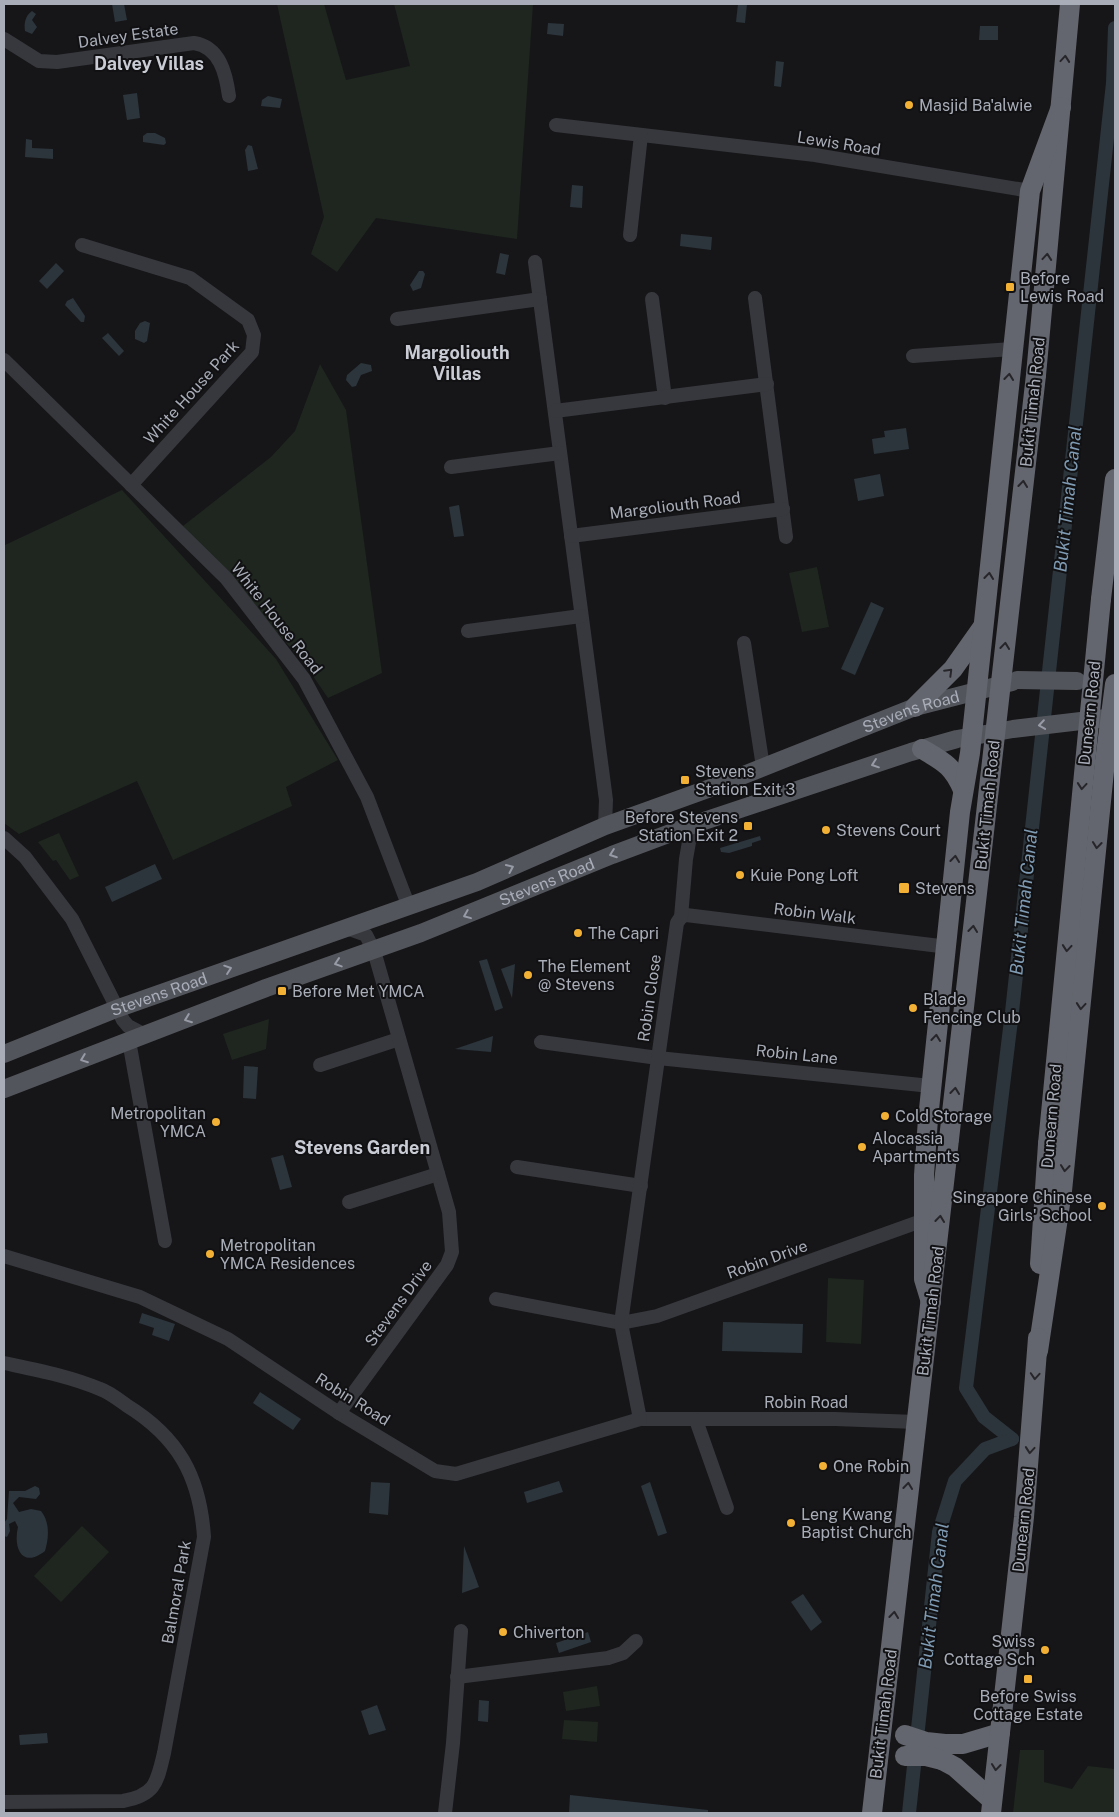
<svg xmlns="http://www.w3.org/2000/svg" width="1119" height="1817" font-family="'Public Sans',sans-serif">
  <style>
    .green { fill: #1e261f }
    .water { fill: #2c353c }
    .lines { fill: none; stroke-linecap: round; stroke-linejoin: round }
    .canal { stroke: #2c353c; stroke-width: 14 }
    .minor { stroke: #37383d; stroke-width: 14 }
    .major { stroke: #53555c; stroke-width: 18 }
    .highway { stroke: #63666e; stroke-width: 20 }
    .major-bridge { stroke: #53555c; stroke-width: 18 }
    .highway-bridge { stroke: #63666e; stroke-width: 20 }
    .oneway { stroke: #26262a }
    .oneway2 { stroke: #979ba6 }
    .poi-dot { fill: #f2b134; stroke: #111113; stroke-width: 2 }
    .labels { text-anchor: middle; stroke-width: 4; stroke-linejoin: round; paint-order: stroke }
    .street-label { font-size: 16px; fill: #a8adb8; stroke: #111113 }
    .poi-label { font-size: 16px; fill: #a8adb8; stroke: #111113; text-anchor: start }
    .neighbourhood-label { font-size: 18px; font-weight: bold; fill: #c9ccd4; stroke: #111113 }
    .water-label { font-size: 18px; font-style: italic; fill: #7f9bb3; stroke: #111113 }
  </style>
  <rect width="100%" height="100%" fill="#161618"/>
  <g class="green">
    <path d="M277,4H324L346,80L410,66L394,4H533L517,239L376,218L337,272L311,254L324,217Z"/>
    <path d="M320,364L346,410L382,673L328,698L304,663L183,526L271,457L295,431Z"/>
    <path d="M122,490L276,659L338,760L286,787L292,806L173,860L137,781L19,834L4,823L5,545Z"/>
    <path d="M817,567L829,627L802,632L789,573Z"/>
    <path d="M59,833L79,876L70,880L56,860L53,861L38,842Z"/>
    <path d="M269,1019L266,1049L232,1060L223,1034Z"/>
    <path d="M828,1278L864,1280L861,1344L826,1342Z"/>
    <path d="M82,1526L109,1552L61,1602L34,1576Z"/>
    <path d="M597,1686L600,1706L566,1711L563,1692Z"/>
    <path d="M564,1720L598,1722L597,1742L562,1739Z"/>
    <path d="M1020,1750H1044V1782L1072,1789L1088,1766L1115,1769V1813H1013Z"/>
  </g>
  <g class="water">
    <path d="M112,4H124L127,20L115,22Z"/>
    <path d="M738,4H747L745,23L736,22Z"/>
    <path d="M32,11L36,14L32,20L37,27L32,34L25,31C24,23 25,16 32,11Z"/>
    <path d="M548,23L564,24L563,36L547,34Z"/>
    <path d="M980,26H998V40H979Z"/>
    <path d="M776,61L784,62L781,87L774,86Z"/>
    <path d="M137,93L140,118L127,120L123,95Z"/>
    <path d="M268,96L282,99L280,108L261,106L262,100Z"/>
    <path d="M147,133H155L165,138L166,143L164,145L143,142V136Z"/>
    <path d="M26,139L32,140V148L53,149V159L25,157Z"/>
    <path d="M248,145L252,146L258,169L248,171L245,150Z"/>
    <path d="M572,185L583,186L582,208L570,207Z"/>
    <path d="M681,234L712,237L711,250L680,246Z"/>
    <path d="M500,253L509,255L505,275L496,273Z"/>
    <path d="M56,263L64,271L47,289L39,281Z"/>
    <path d="M419,271H423L425,274L421,288L413,291L410,285Z"/>
    <path d="M73,298L85,316L84,322H81L65,305L67,301Z"/>
    <path d="M145,321L150,323L147,341L144,343L135,339V331L140,323Z"/>
    <path d="M108,333L124,351L119,356L102,338Z"/>
    <path d="M361,363L371,365L372,371L361,375L356,386L352,387L346,380L347,375Z"/>
    <path d="M906,428L909,449L874,454L872,439L885,437L884,431Z"/>
    <path d="M880,474L884,496L858,501L854,479Z"/>
    <path d="M459,505L464,536L454,537L449,507Z"/>
    <path d="M871,602L884,608L855,675L841,669Z"/>
    <path d="M760,836L761,840L752,843V846L729,853L721,852L720,848Z"/>
    <path d="M155,864L162,879L112,902L105,887Z"/>
    <path d="M487,959L503,1008L495,1011L479,961Z"/>
    <path d="M515,964L512,998L501,969Z"/>
    <path d="M493,1036L491,1052L455,1049Z"/>
    <path d="M244,1066L258,1067L256,1099L243,1098Z"/>
    <path d="M283,1155L292,1187L280,1190L271,1158Z"/>
    <path d="M142,1313L175,1324L169,1341L152,1335L154,1328L139,1323Z"/>
    <path d="M723,1322L803,1324L802,1353L722,1351Z"/>
    <path d="M260,1392L301,1419L293,1430L253,1403Z"/>
    <path d="M559,1481L563,1492L527,1503L524,1492Z"/>
    <path d="M371,1482L390,1483L388,1515L369,1513Z"/>
    <path d="M650,1482L667,1533L658,1536L641,1486Z"/>
    <path d="M35,1486L39,1488L40,1494L36,1499L19,1497L13,1503L19,1512L31,1509L41,1511C50,1522 49,1538 45,1551C22,1569 13,1548 18,1527L15,1521L9,1524L10,1531L7,1537L4,1536V1523L7,1519L9,1491H25Z"/>
    <path d="M464,1546L479,1587L462,1593Z"/>
    <path d="M803,1594L822,1622L811,1631L791,1602Z"/>
    <path d="M588,1632L591,1642L559,1653L556,1643Z"/>
    <path d="M479,1700L489,1701L488,1722L478,1721Z"/>
    <path d="M377,1705L386,1730L369,1735L361,1711Z"/>
    <path d="M47,1733L48,1743L20,1745L19,1735Z"/>
    <path d="M570,1795L708,1810V1813H569Z"/>
  </g>
  <g class="lines">
    <g class="canal">
      <path d="M1012,1439L984,1417L966,1388L1012,1012L1113,83L1115,28"/>
      <path d="M909,1813L939,1532L955,1481L985,1449L1012,1439"/>
    </g>
    <g class="minor">
      <path d="M4,39L39,61L57,62L194,43C220,47 226,74 229,96"/>
      <path d="M556,125L815,155L1030,191"/>
      <path d="M630,235L641,135"/>
      <path d="M82,245L190,278L248,320L254,335L252,352L131,485"/>
      <path d="M535,262L606,800L605,826"/>
      <path d="M755,298L786,537"/>
      <path d="M652,299L665,398"/>
      <path d="M397,319L540,299"/>
      <path d="M913,356L1012,349"/>
      <path d="M4,360L226,578L304,679L367,797L409,907"/>
      <path d="M555,411L767,384"/>
      <path d="M451,467L560,453"/>
      <path d="M571,536L783,509"/>
      <path d="M468,631L581,616"/>
      <path d="M744,643L763,767"/>
      <path d="M4,838L25,857L72,919L123,1020L128,1026L145,1035"/>
      <path d="M681,917L686,915L940,946L946,949"/>
      <path d="M129,1041L165,1241"/>
      <path d="M541,1042L658,1058L931,1086"/>
      <path d="M320,1065L399,1039"/>
      <path d="M517,1167L641,1186"/>
      <path d="M349,1202L438,1174"/>
      <path d="M4,1256L140,1297L228,1339L339,1413L435,1471L456,1474L640,1419H835L916,1422"/>
      <path d="M496,1299L621,1323L657,1316L924,1220"/>
      <path d="M4,1363C37,1370 69,1376 100,1389C109,1392 118,1399 126,1405C178,1437 200,1476 204,1537L164,1753C157,1782 156,1795 123,1801L4,1802"/>
      <path d="M339,1413L447,1265L452,1252L449,1212L374,951L366,935L349,929"/>
      <path d="M640,1419L621,1323L677,923L681,917L686,859L692,825"/>
      <path d="M696,1420L727,1508"/>
      <path d="M457,1677L608,1658L623,1653L636,1641"/>
      <path d="M445,1813L453,1743L461,1631"/>
    </g>
    <g class="major">
      <path id="s1" d="M4,1054L116,1009L477,882L605,826L716,786L915,707L1012,682"/>
      <path id="s2" d="M4,1089L266,988L421,933L612,855L692,825L911,752L957,739L1013,729L1115,717"/>
    </g>
    <g class="highway">
      <path d="M1036,375L1070,4"/>
      <path d="M1101,599L1115,479"/>
      <path d="M915,707L953,669L982,628"/>
      <path d="M922,749C944,762 953,766 963,790"/>
      <path d="M1040,1264L1048,1144"/>
      <path d="M931,1302L924,1279V1175L928,1119L960,812L970,753L1030,191L1061,107"/>
      <path d="M1038,1351L1062,1191L1105,761L1115,684"/>
      <path d="M945,1744H963L1000,1733"/>
      <path d="M942,1760L955,1767L992,1800"/>
      <path d="M872,1813L949,1139"/>
      <path d="M991,1813L1024,1517L1038,1338"/>
    </g>
    <path class="major-bridge" d="M1017,680L1077,681"/>
    <g class="highway-bridge">
      <path d="M949,1139L1036,375"/>
      <path d="M1048,1144L1101,599"/>
      <path d="M905,1735L926,1742L945,1744"/>
      <path d="M905,1756H926L942,1760"/>
    </g>
  </g>
  <defs><path id="oneway-chevron" d="M-2-3.5L2.5 0L-2 3.5" fill="none" stroke-width="1.6" stroke-linecap="round" stroke-linejoin="round" transform="scale(1.25)"/></defs>
  <g class="oneway">
    <use href="#oneway-chevron" transform="translate(1065 59) rotate(-85)"/>
    <use href="#oneway-chevron" transform="translate(1047 257) rotate(-85)"/>
    <use href="#oneway-chevron" transform="translate(1009 377) rotate(-84)"/>
    <use href="#oneway-chevron" transform="translate(1023 484) rotate(-84)"/>
    <use href="#oneway-chevron" transform="translate(989 576) rotate(-84)"/>
    <use href="#oneway-chevron" transform="translate(1005 646) rotate(-84)"/>
    <use href="#oneway-chevron" transform="translate(949 672) rotate(-45)"/>
    <use href="#oneway-chevron" transform="translate(1082 786) rotate(95)"/>
    <use href="#oneway-chevron" transform="translate(1097 845) rotate(96)"/>
    <use href="#oneway-chevron" transform="translate(955 859) rotate(-84)"/>
    <use href="#oneway-chevron" transform="translate(973 929) rotate(-84)"/>
    <use href="#oneway-chevron" transform="translate(1067 948) rotate(95)"/>
    <use href="#oneway-chevron" transform="translate(1081 1006) rotate(95)"/>
    <use href="#oneway-chevron" transform="translate(936 1038) rotate(-84)"/>
    <use href="#oneway-chevron" transform="translate(955 1091) rotate(-84)"/>
    <use href="#oneway-chevron" transform="translate(1065 1168) rotate(96)"/>
    <use href="#oneway-chevron" transform="translate(940 1219) rotate(-84)"/>
    <use href="#oneway-chevron" transform="translate(1035 1376) rotate(94)"/>
    <use href="#oneway-chevron" transform="translate(1030 1450) rotate(95)"/>
    <use href="#oneway-chevron" transform="translate(908 1486) rotate(-84)"/>
    <use href="#oneway-chevron" transform="translate(894 1615) rotate(-84)"/>
    <use href="#oneway-chevron" transform="translate(996 1767) rotate(96)"/>
  </g>
  <g class="oneway2">
    <use href="#oneway-chevron" transform="translate(1042 725) rotate(172)"/>
    <use href="#oneway-chevron" transform="translate(875 764) rotate(161)"/>
    <use href="#oneway-chevron" transform="translate(613 854) rotate(160)"/>
    <use href="#oneway-chevron" transform="translate(510 868) rotate(-24)"/>
    <use href="#oneway-chevron" transform="translate(467 915) rotate(158)"/>
    <use href="#oneway-chevron" transform="translate(338 963) rotate(162)"/>
    <use href="#oneway-chevron" transform="translate(228 969) rotate(-19)"/>
    <use href="#oneway-chevron" transform="translate(188 1019) rotate(159)"/>
    <use href="#oneway-chevron" transform="translate(84 1059) rotate(159)"/>
  </g>
  <g class="poi-dot">
    <circle cx="909" cy="105" r="5"/>
    <rect x="1005" y="282" width="10" height="10" rx="2.5"/>
    <rect x="680" y="775" width="10" height="10" rx="2.5"/>
    <rect x="743" y="821" width="10" height="10" rx="2.5"/>
    <circle cx="826" cy="830" r="5"/>
    <circle cx="740" cy="875" r="5"/>
    <rect x="898" y="882" width="12" height="12" rx="2.5"/>
    <circle cx="578" cy="933" r="5"/>
    <circle cx="528" cy="975" r="5"/>
    <rect x="277" y="986" width="10" height="10" rx="2.5"/>
    <circle cx="913" cy="1008" r="5"/>
    <circle cx="885" cy="1116" r="5"/>
    <circle cx="216" cy="1122" r="5"/>
    <circle cx="862" cy="1147" r="5"/>
    <circle cx="1102" cy="1206" r="5"/>
    <circle cx="210" cy="1254" r="5"/>
    <circle cx="823" cy="1466" r="5"/>
    <circle cx="791" cy="1523" r="5"/>
    <circle cx="503" cy="1632" r="5"/>
    <circle cx="1045" cy="1650" r="5"/>
    <rect x="1023" y="1674" width="10" height="10" rx="2.5"/>
  </g>
  <g class="labels">
    <g class="street-label">
      <text transform="translate(128 35) rotate(-8)" y="6">Dalvey Estate</text>
      <text transform="translate(839 143) rotate(9)" y="6">Lewis Road</text>
      <text transform="translate(191 392) rotate(-48)" y="6">White House Park</text>
      <text transform="translate(1032 402) rotate(-84)" y="6">Bukit Timah Road</text>
      <text transform="translate(675 505) rotate(-7)" y="6">Margoliouth Road</text>
      <text transform="translate(277 618) rotate(52)" y="6">White House Road</text>
      <text dy="6" stroke="none"><textPath href="#s1" startOffset="970">Stevens Road</textPath></text>
      <text transform="translate(1089 713) rotate(-84)" y="6">Dunearn Road</text>
      <text transform="translate(987 805) rotate(-84)" y="6">Bukit Timah Road</text>
      <text dy="6" stroke="none"><textPath href="#s2" startOffset="581">Stevens Road</textPath></text>
      <text transform="translate(815 913) rotate(7)" y="6">Robin Walk</text>
      <text dy="6" stroke="none"><textPath href="#s1" startOffset="166">Stevens Road</textPath></text>
      <text transform="translate(649 998) rotate(-82)" y="6">Robin Close</text>
      <text transform="translate(797 1054) rotate(6)" y="6">Robin Lane</text>
      <text transform="translate(1051 1116) rotate(-85)" y="6">Dunearn Road</text>
      <text transform="translate(767 1259) rotate(-20)" y="6">Robin Drive</text>
      <text transform="translate(398 1303) rotate(-54)" y="6">Stevens Drive</text>
      <text transform="translate(930 1311) rotate(-83)" y="6">Bukit Timah Road</text>
      <text transform="translate(353 1399) rotate(32)" y="6">Robin Road</text>
      <text x="806" y="1408">Robin Road</text>
      <text transform="translate(1023 1520) rotate(-84)" y="6">Dunearn Road</text>
      <text transform="translate(176 1592) rotate(-80)" y="6">Balmoral Park</text>
      <text transform="translate(883 1714) rotate(-83)" y="6">Bukit Timah Road</text>
    </g>
    <g class="poi-label">
      <text x="919" y="111">Masjid Ba'alwie</text>
      <text x="1020" y="284">Before<tspan x="1020" dy="18">Lewis Road</tspan></text>
      <text x="695" y="777">Stevens<tspan x="695" dy="18">Station Exit 3</tspan></text>
      <text x="738" y="823" text-anchor="end">Before Stevens<tspan x="738" dy="18">Station Exit 2</tspan></text>
      <text x="836" y="836">Stevens Court</text>
      <text x="750" y="881">Kuie Pong Loft</text>
      <text x="915" y="894">Stevens</text>
      <text x="588" y="939">The Capri</text>
      <text x="538" y="972">The Element<tspan x="538" dy="18">@ Stevens</tspan></text>
      <text x="292" y="997">Before Met YMCA</text>
      <text x="923" y="1005">Blade<tspan x="923" dy="18">Fencing Club</tspan></text>
      <text x="206" y="1119" text-anchor="end">Metropolitan<tspan x="206" dy="18">YMCA</tspan></text>
      <text x="895" y="1122">Cold Storage</text>
      <text x="872" y="1144">Alocassia<tspan x="872" dy="18">Apartments</tspan></text>
      <text x="1092" y="1203" text-anchor="end">Singapore Chinese<tspan x="1092" dy="18">Girls' School</tspan></text>
      <text x="220" y="1251">Metropolitan<tspan x="220" dy="18">YMCA Residences</tspan></text>
      <text x="833" y="1472">One Robin</text>
      <text x="801" y="1520">Leng Kwang<tspan x="801" dy="18">Baptist Church</tspan></text>
      <text x="513" y="1638">Chiverton</text>
      <text x="1035" y="1647" text-anchor="end">Swiss<tspan x="1035" dy="18">Cottage Sch</tspan></text>
      <text x="1028" y="1702" text-anchor="middle">Before Swiss<tspan x="1028" dy="18">Cottage Estate</tspan></text>
    </g>
    <g class="neighbourhood-label">
      <text x="149" y="70">Dalvey Villas</text>
      <text x="457" y="359">Margoliouth<tspan x="457" dy="21">Villas</tspan></text>
      <text x="362" y="1154">Stevens Garden</text>
    </g>
    <g class="water-label">
      <text transform="translate(1068 499) rotate(-84)" y="6">Bukit Timah Canal</text>
      <text transform="translate(1024 902) rotate(-84)" y="6">Bukit Timah Canal</text>
      <text transform="translate(934 1596) rotate(-83)" y="6">Bukit Timah Canal</text>
    </g>
  </g>
  <rect width="1119" height="1817" fill="none" stroke="#a8adb8" stroke-width="10"/>
</svg>
